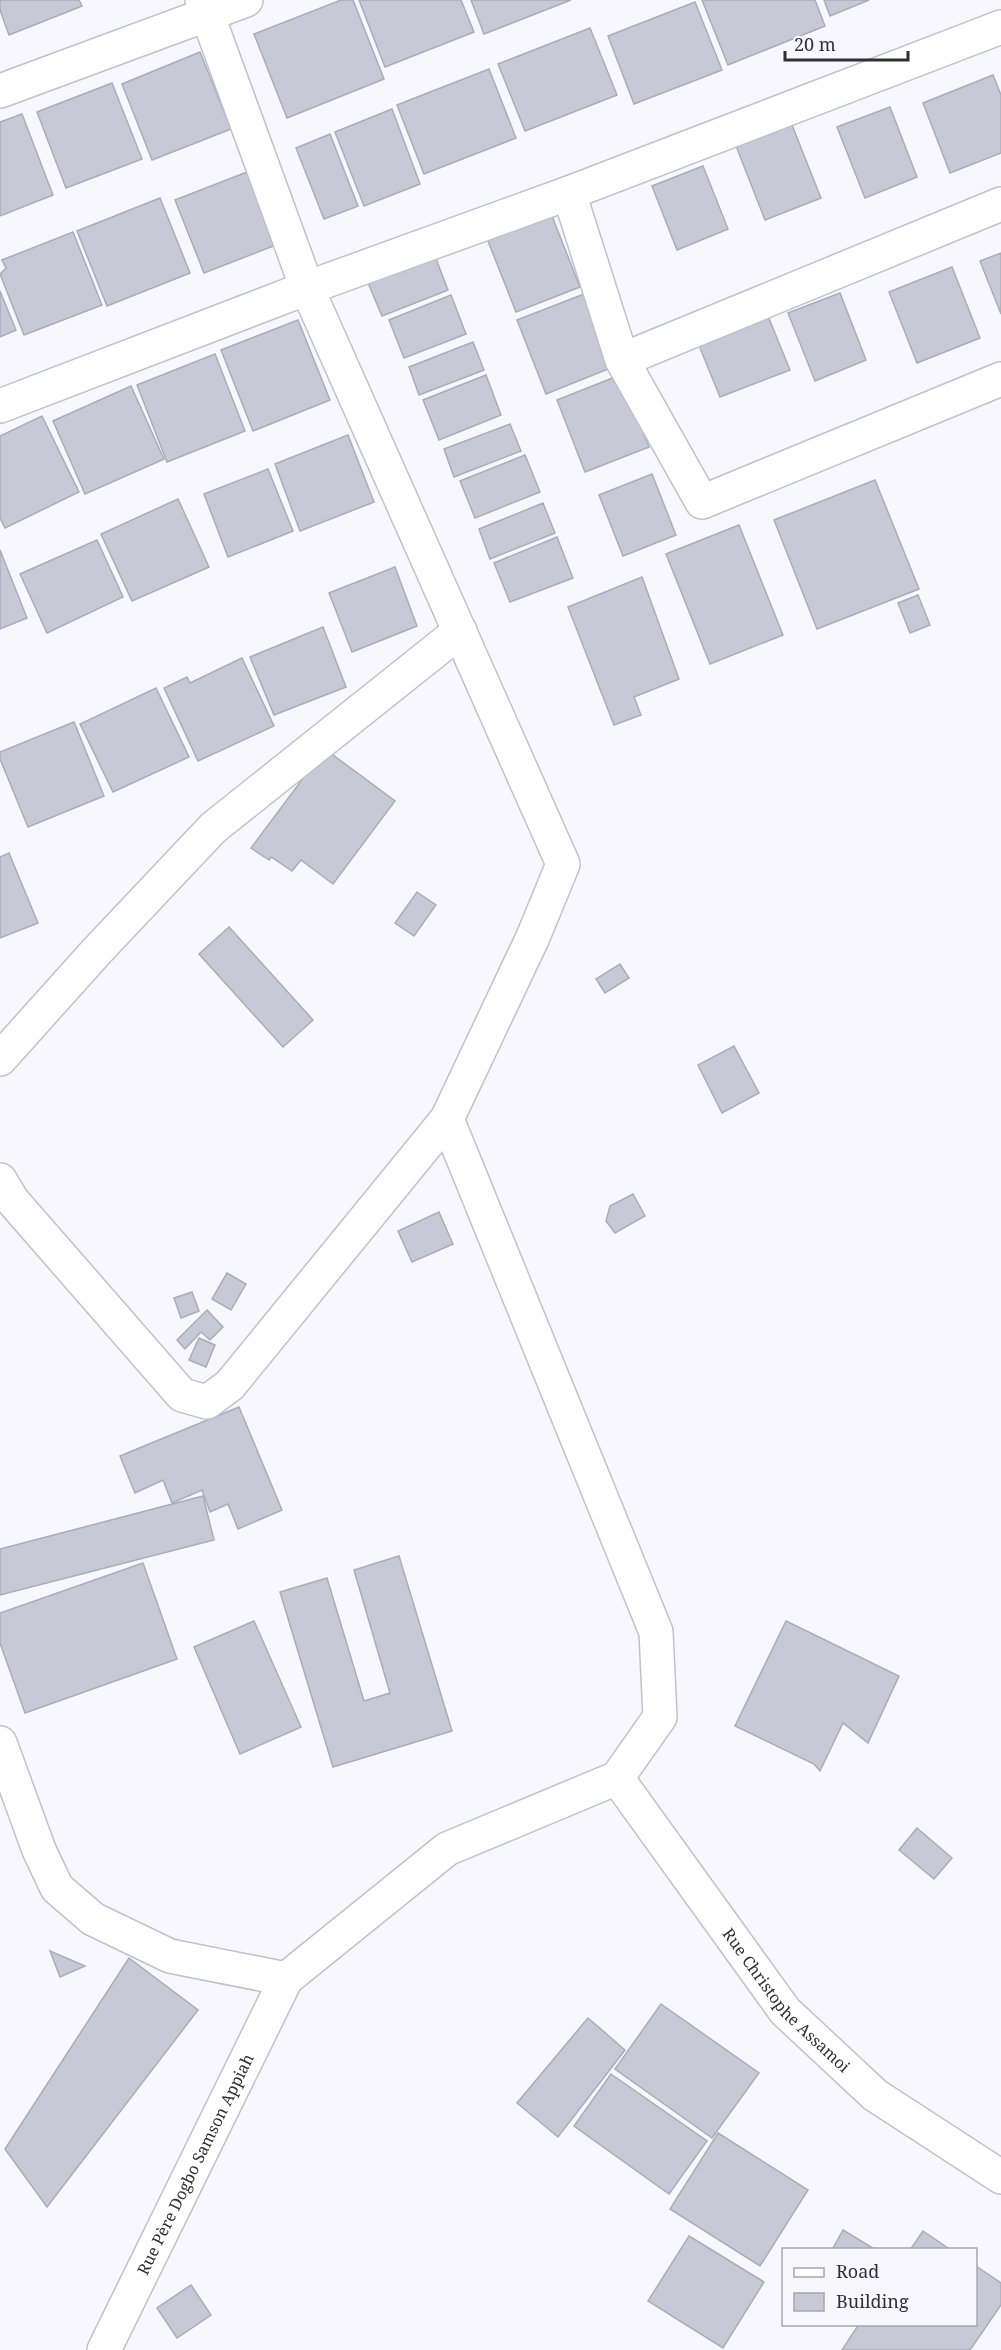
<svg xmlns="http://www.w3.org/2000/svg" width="1001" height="2350" font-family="'Noto Serif',serif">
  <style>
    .building { fill: #c7c9d6; stroke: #aaacb9; stroke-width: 1.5 }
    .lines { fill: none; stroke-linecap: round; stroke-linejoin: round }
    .minor-casing { stroke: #c0c1cf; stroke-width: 36 }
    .minor { stroke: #fff; stroke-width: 33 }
    .labels { text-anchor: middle; stroke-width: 4.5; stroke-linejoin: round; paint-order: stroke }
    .street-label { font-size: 16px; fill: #2f2f34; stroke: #f7f7fd }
  </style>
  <rect width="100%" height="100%" fill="#f7f7fd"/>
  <g class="building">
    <path d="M0,0H79L82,6L9,35L0,10Z"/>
    <path d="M341,0H353L384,79L287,118L254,34Z"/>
    <path d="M359,0H461L474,32L385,67Z"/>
    <path d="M471,0H571L484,34Z"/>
    <path d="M702,0H815L825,26L728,65Z"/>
    <path d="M824,0H869L830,16Z"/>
    <path d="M695,2L722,70L634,104L608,36Z"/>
    <path d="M590,28L617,95L525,131L498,64Z"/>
    <path d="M200,52L231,129L152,160L122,84Z"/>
    <path d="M489,69L516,138L424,174L397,105Z"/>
    <path d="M993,75L1001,95V153L950,173L923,103Z"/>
    <path d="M112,83L142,159L66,188L37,112Z"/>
    <path d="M890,107L917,177L865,198L837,127Z"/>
    <path d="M392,109L420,184L364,206L335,132Z"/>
    <path d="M22,114L53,195L0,216V122Z"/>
    <path d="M792,125L821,198L765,220L736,146Z"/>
    <path d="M330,134L358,206L324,219L296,148Z"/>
    <path d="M703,166L728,229L677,250L652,186Z"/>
    <path d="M247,172L276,245L204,273L175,200Z"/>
    <path d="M160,198L190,273L107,306L77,231Z"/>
    <path d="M548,206L580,287L516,312L484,231Z"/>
    <path d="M73,232L102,305L24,335L0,274L6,268L2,260Z"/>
    <path d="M1001,253V314L980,261Z"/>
    <path d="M435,256L448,290L382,316L368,283Z"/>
    <path d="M952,267L980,338L917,363L889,292Z"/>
    <path d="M0,291L16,330L0,337Z"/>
    <path d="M840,293L866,360L815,381L788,313Z"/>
    <path d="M584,294L613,367L546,394L517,320Z"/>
    <path d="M451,295L466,334L404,358L389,320Z"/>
    <path d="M768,316L790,370L720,397L698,343Z"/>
    <path d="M298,320L330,400L253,431L221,350Z"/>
    <path d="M473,342L484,370L419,395L409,367Z"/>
    <path d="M215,354L245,431L167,462L137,385Z"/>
    <path d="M486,375L501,415L439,440L423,400Z"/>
    <path d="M620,375L649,447L585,472L557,400Z"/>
    <path d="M131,386L164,459L85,494L53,421Z"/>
    <path d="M42,416L79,492L5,528L0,518V436Z"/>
    <path d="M510,424L521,451L454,477L444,449Z"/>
    <path d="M348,435L374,502L300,531L275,464Z"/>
    <path d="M525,455L540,492L475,518L460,481Z"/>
    <path d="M268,469L293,531L228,557L204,494Z"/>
    <path d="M652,474L676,535L623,556L599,495Z"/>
    <path d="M875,480L919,589L817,629L774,520Z"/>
    <path d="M178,499L209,567L132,601L101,534Z"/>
    <path d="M543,503L555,533L490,559L479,529Z"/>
    <path d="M739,525L783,635L710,664L666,554Z"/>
    <path d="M557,537L573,578L510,602L494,563Z"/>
    <path d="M97,540L123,597L47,633L20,574Z"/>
    <path d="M0,550L27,618L0,629Z"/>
    <path d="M395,567L417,626L352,652L329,593Z"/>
    <path d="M642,577L679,679L634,697L641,715L614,725L568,607Z"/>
    <path d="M918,595L930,625L910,633L898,603Z"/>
    <path d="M323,627L346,687L274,715L250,657Z"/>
    <path d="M242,658L274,726L198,761L164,688L187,677L190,683Z"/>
    <path d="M156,688L189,757L113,792L80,724Z"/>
    <path d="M74,722L104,796L28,827L0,759V752Z"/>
    <path d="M325,749L395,801L333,884L301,860L292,871L271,857L269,860L251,848Z"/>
    <path d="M9,853L38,923L0,938V857Z"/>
    <path d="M417,892L436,905L414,936L395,923Z"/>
    <path d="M229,927L313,1020L283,1047L199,954Z"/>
    <path d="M620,964L629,978L605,993L596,979Z"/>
    <path d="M734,1046L759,1093L722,1113L698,1065Z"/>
    <path d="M633,1194L645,1216L615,1233L606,1221L610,1206Z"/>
    <path d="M439,1212L453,1244L412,1262L398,1231Z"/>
    <path d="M227,1273L246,1284L231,1310L212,1299Z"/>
    <path d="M192,1292L199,1311L181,1318L174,1298Z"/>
    <path d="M207,1310L223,1327L210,1340L201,1332L185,1349L177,1340Z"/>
    <path d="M199,1338L215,1345L206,1367L189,1360Z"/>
    <path d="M239,1407L282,1510L238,1529L228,1504L210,1512L202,1490L172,1503L163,1480L135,1493L120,1456Z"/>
    <path d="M203,1496L214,1540L0,1595V1549Z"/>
    <path d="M399,1556L452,1731L333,1767L280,1592L327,1578L364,1701L390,1693L354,1570Z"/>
    <path d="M143,1563L177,1659L25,1713L0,1643V1613Z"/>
    <path d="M254,1621L301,1727L240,1754L194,1647Z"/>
    <path d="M786,1621L899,1676L868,1743L843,1723L820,1771L814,1764L735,1726Z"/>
    <path d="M917,1828L952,1858L934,1879L899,1850Z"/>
    <path d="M50,1951L85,1966L60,1977Z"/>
    <path d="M129,1958L198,2010L47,2207L5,2149Z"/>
    <path d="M661,2004L759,2073L712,2138L615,2069Z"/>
    <path d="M588,2018L625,2050L558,2137L517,2103Z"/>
    <path d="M611,2074L707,2141L669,2194L574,2126Z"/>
    <path d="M718,2133L808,2190L760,2266L670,2209Z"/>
    <path d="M843,2230L876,2250H832Z"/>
    <path d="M923,2231L951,2250H910Z"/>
    <path d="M689,2236L764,2282L723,2348L648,2301Z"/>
    <path d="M976,2266L1001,2283V2305L970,2350H842L859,2324H976Z"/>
    <path d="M191,2285L211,2315L177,2338L157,2308Z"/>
  </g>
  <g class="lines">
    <defs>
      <g id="minor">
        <path d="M0,91L246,0"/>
        <path d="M569,193L622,360L702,502L1001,379"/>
        <path d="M622,360L1001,204"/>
        <path d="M0,406L307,288L569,193L1001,27"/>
        <path d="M0,1059L96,952L213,828L460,631"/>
        <path d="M0,1180L12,1200L182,1395L207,1402L230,1385L447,1119L533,937L563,864L307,288L202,0"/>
        <path d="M0,1743L39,1850L57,1888L93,1919L170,1956L286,1979"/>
        <path id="s1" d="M617,1778L785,2011L875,2095L1001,2177"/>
        <path id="s2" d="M104,2350L286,1979L447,1849L617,1778L660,1717L656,1632L447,1119"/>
      </g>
    </defs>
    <use href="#minor" class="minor-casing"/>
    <use href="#minor" class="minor"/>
  </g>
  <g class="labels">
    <g class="street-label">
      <text dy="6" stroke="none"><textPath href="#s1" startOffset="280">Rue Christophe Assamoi</textPath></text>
      <text dy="6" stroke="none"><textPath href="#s2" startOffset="207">Rue Père Dogbo Samson Appiah</textPath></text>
    </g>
  </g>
  <rect x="782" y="2248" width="195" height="78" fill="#f7f7fd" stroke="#a7a7ad" stroke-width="1.5"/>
  <rect x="794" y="2268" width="30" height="9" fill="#ffffff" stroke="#a7a7ad" stroke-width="1.5"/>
  <text x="836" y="2278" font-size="18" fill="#2f2f34">Road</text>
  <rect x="794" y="2293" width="30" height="18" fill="#c7c9d6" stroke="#a7a7ad" stroke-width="1.5"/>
  <text x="836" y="2308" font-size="18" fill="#2f2f34">Building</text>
  <path d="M785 51v9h123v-9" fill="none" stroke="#2f2f34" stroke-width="3"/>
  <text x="794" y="51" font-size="18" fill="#2f2f34" stroke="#f7f7fd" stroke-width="4.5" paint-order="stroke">20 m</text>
</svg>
